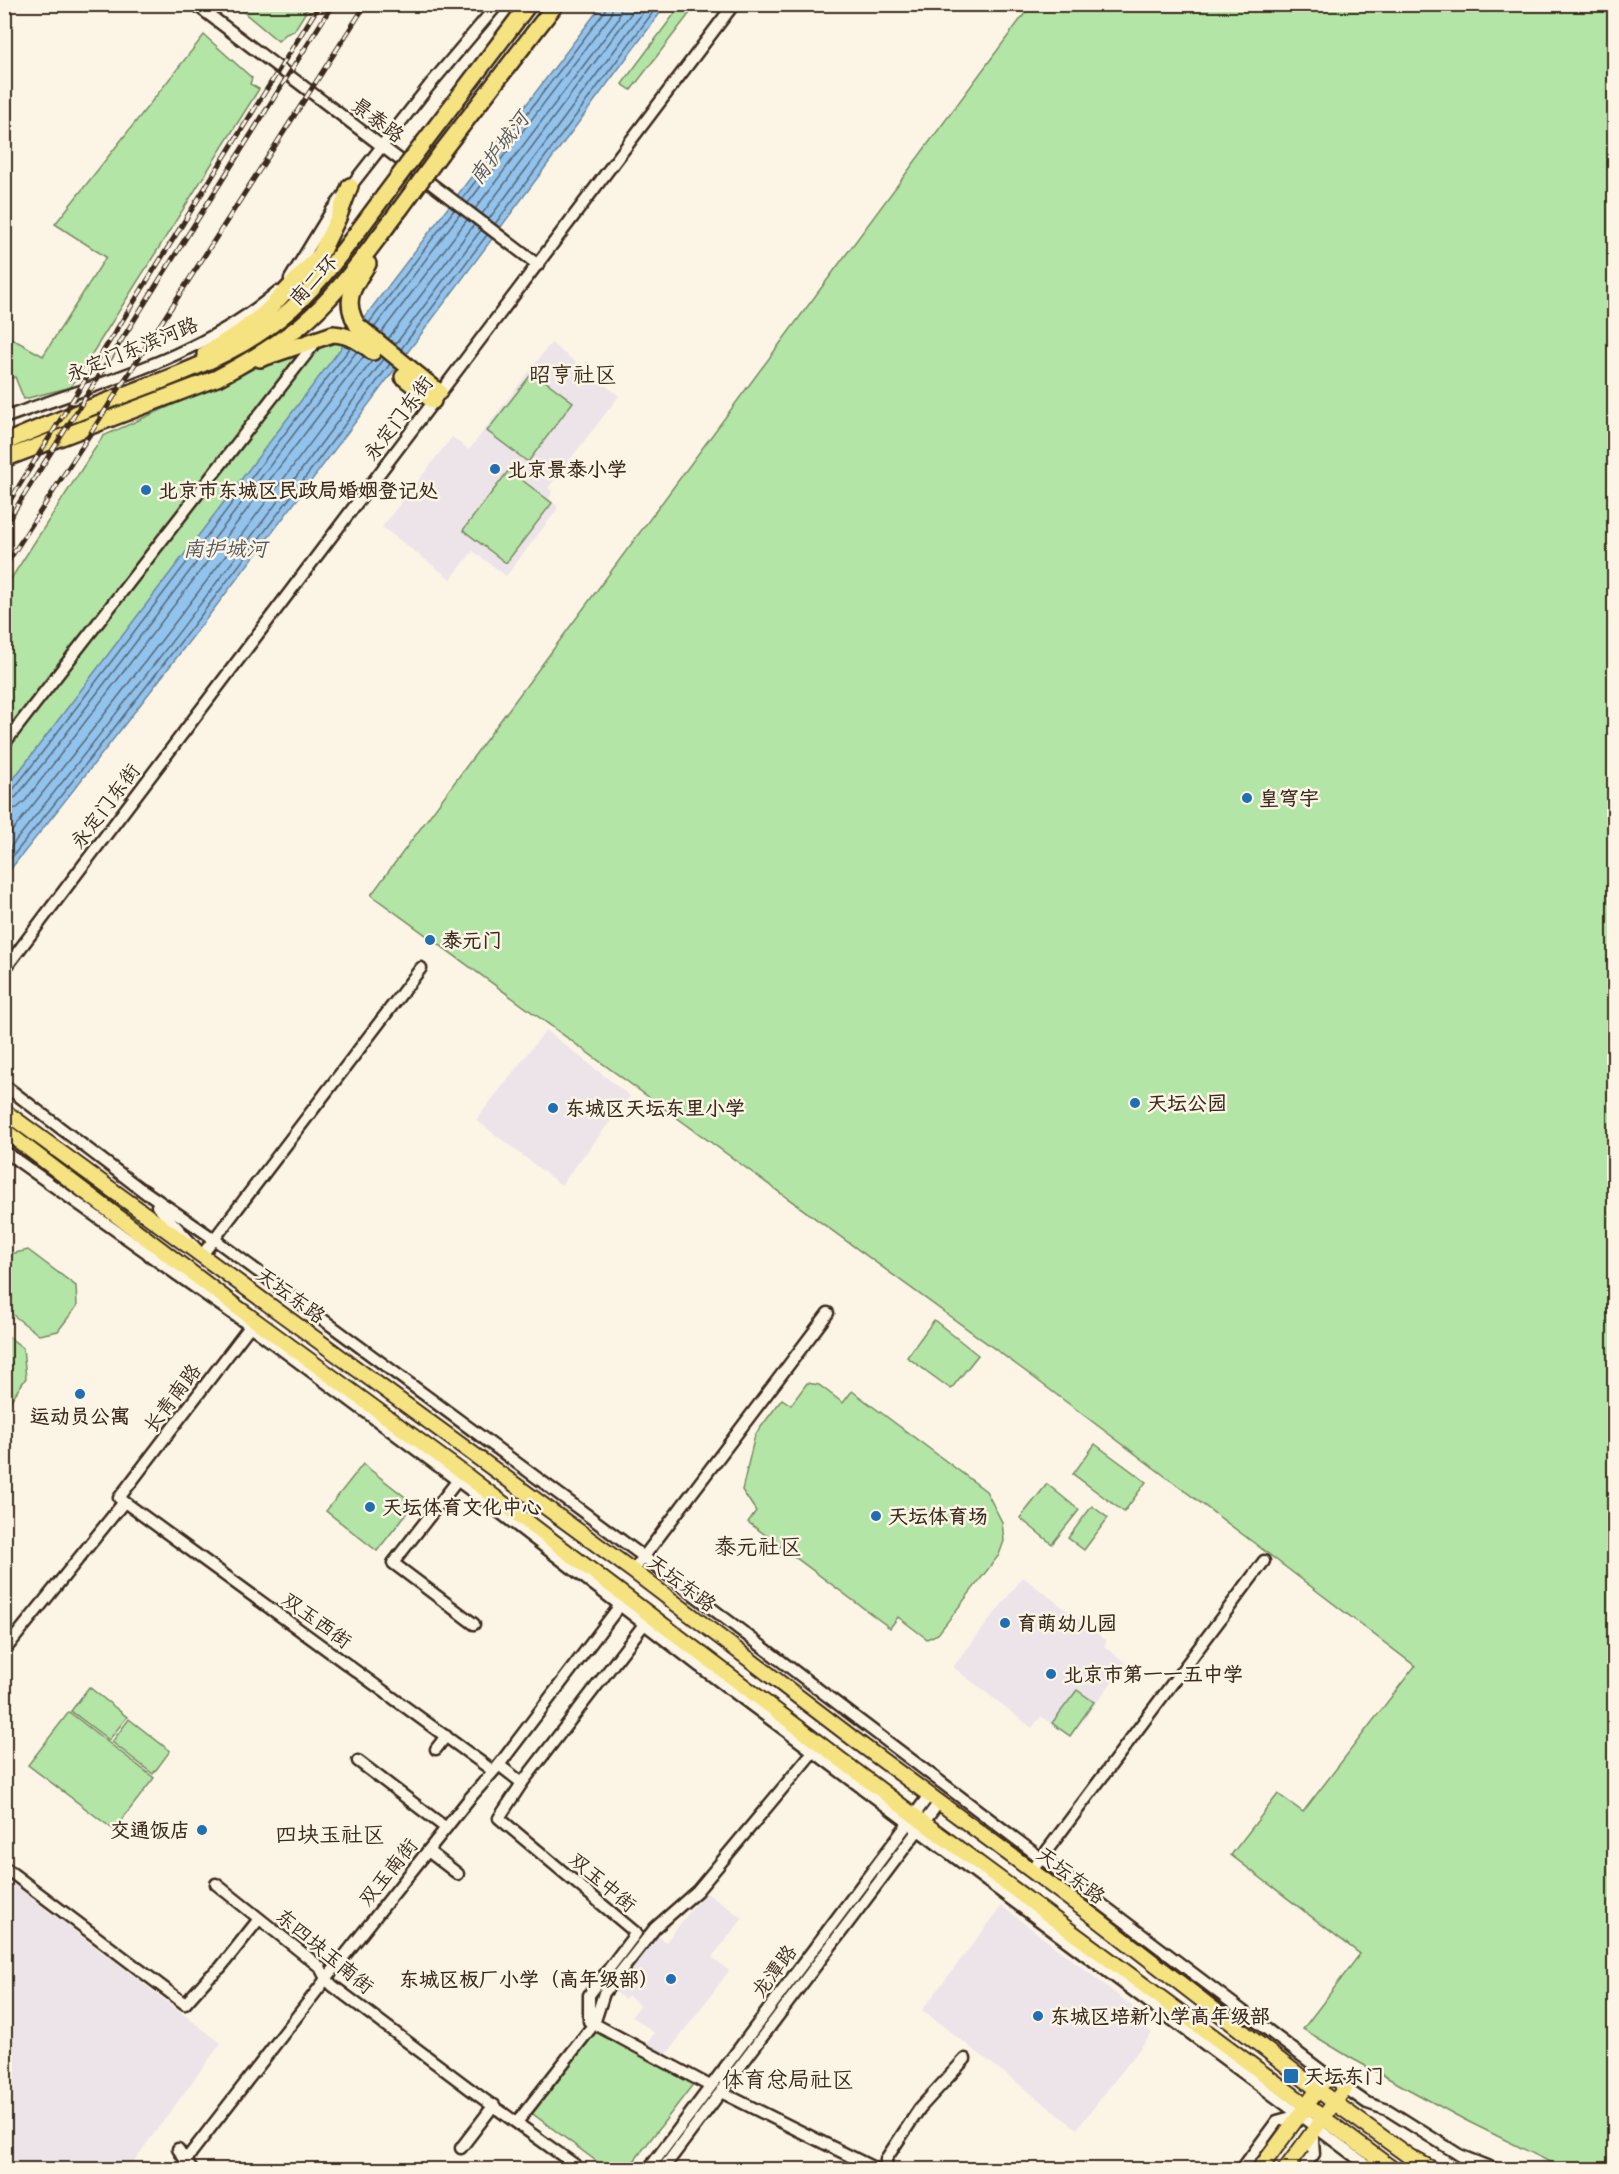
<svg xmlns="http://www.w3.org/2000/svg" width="1619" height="2174" font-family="Sriracha,'LXGW WenKai TC',sans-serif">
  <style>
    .built { fill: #ece4e8 }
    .green { fill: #b3e5a6; stroke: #778862; stroke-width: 1.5 }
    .water { fill: #90c3ed; stroke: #6e869a; stroke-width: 1.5 }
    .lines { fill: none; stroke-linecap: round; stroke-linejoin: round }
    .shore { stroke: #5d6771; stroke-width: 1.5 }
    .minor-casing { stroke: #3b2a1e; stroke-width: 15 }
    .major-casing { stroke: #3b2a1e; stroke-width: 18 }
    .highway-casing { stroke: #3b2a1e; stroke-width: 20 }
    .minor { stroke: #fcf5e5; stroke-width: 10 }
    .major { stroke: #f5e382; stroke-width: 14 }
    .highway { stroke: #f5e382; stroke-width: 15 }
    .rail-casing { stroke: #3b2a1e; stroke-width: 5 }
    .rail { stroke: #fcf5e5; stroke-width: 3; stroke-dasharray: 9; stroke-linecap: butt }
    .highway-bridge-casing { stroke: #3b2a1e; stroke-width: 20; stroke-linecap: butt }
    .highway-bridge { stroke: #f5e382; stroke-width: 15 }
    .poi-dot { fill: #1f6fb2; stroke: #fcf5e5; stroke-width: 2 }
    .labels { text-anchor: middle; stroke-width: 5; stroke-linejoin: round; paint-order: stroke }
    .street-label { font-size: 20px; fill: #3b2a1e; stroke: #fcf5e5 }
    .poi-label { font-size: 20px; font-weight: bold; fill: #3b2a1e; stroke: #fcf5e5; text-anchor: start }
    .water-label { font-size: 21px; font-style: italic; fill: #54585c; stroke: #fcf5e5 }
    .quarter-label { font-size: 22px; fill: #3b2a1e; stroke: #fcf5e5 }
  </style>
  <rect width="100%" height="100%" fill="#fcf5e5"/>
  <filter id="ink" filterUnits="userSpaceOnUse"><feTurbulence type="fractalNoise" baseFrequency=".0167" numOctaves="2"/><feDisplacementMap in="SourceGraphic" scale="12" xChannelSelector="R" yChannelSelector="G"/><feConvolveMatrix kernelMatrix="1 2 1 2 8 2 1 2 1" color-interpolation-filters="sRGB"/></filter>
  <g filter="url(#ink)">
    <g class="built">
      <path d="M551,343L619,396L548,488L552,491L549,499L557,506V510L506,576L473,551L451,579L382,527L452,437L469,450Z"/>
      <path d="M546,1030L630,1096L561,1185L476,1120Z"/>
      <path d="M1023,1577L1107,1641L1104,1646L1126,1663L1070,1738L1041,1716L1032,1728L953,1667Z"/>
      <path d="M5,1878L221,2043L128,2169H25L5,2154Z"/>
      <path d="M705,1892L743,1918L712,1957L729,1971L663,2059L645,2045L654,2033L632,2016L640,2006L628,1995L624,1999L611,1988L656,1934L666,1942Z"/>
      <path d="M1002,1906L1153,2022L1148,2029L1152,2033L1077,2129L922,2010Z"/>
    </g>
    <g class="green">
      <path d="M235,5H266L280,7L281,5H310L294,31L286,34L278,41Z"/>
      <path d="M681,5H696L631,90L622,84Z"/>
      <path d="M1031,5H1614V2169H1567L1560,2167L1465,2120L1351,2058L1303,2029L1360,1954L1231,1855L1278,1794L1303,1812L1415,1666L1254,1543L1025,1371L371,895Z"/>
      <path d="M204,35L252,78L250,84L259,89L71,387L24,399L15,377L5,380V338L9,337L43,356L106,257L55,224Z"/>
      <path d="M346,343L39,746L5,790V588L103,436L307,345Z"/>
      <path d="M533,372L573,402L528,462L487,431Z"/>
      <path d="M509,470L552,503L506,563L463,530Z"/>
      <path d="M28,1250L76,1286L77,1306L58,1331L39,1335L5,1309V1263L11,1254Z"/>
      <path d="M934,1320L978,1355L951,1389L907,1357Z"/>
      <path d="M5,1334L23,1348L26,1378L5,1409Z"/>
      <path d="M807,1383L819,1385L843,1403L852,1391L986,1491L1002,1522L1004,1541L999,1555L938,1634L927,1639L898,1617L890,1628L748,1522L756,1511L742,1490L755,1435L782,1399L791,1405Z"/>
      <path d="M1095,1444L1146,1482L1124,1512L1073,1474Z"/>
      <path d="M363,1464L414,1504L377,1551L326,1511Z"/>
      <path d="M1047,1484L1079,1510L1052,1544L1020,1518Z"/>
      <path d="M1092,1506L1108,1518L1084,1550L1068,1538Z"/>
      <path d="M89,1687L127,1717L109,1740L71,1711Z"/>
      <path d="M1077,1690L1094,1702L1070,1736L1052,1723Z"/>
      <path d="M69,1712L154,1778L114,1830L28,1765Z"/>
      <path d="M129,1719L170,1751L153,1774L112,1742Z"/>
      <path d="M597,2031L694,2083L628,2169H607L529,2111L591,2034Z"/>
    </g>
    <path class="water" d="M602,5H666C448,297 233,592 5,876V790Z"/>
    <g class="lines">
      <g class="shore">
        <path d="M462,199L605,11L606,4"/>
        <path d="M468,203L611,15L613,4"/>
        <path d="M475,209L618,20L622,4"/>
        <path d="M482,214L638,4"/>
        <path d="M489,219L649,4"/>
        <path d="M495,224L659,4"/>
        <path d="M369,323L454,210"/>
        <path d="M374,328L460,214"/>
        <path d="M381,333L467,220"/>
        <path d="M388,339L474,225"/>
        <path d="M395,345L481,230"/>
        <path d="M401,349L487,235"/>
        <path d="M4,793L12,791L44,750L350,348"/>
        <path d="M4,801L16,797L50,755L357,351"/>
        <path d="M4,810L17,808L25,801L364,356"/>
        <path d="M4,841C131,684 251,522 372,361"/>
        <path d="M4,855C135,693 260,526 384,359"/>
        <path d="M4,867C137,702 264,533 390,364"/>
      </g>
      <defs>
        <g id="minor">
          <path d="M195,4L538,265"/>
          <path d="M290,279L332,210L429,86L498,4"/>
          <path d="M4,418C98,383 200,358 277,292"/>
          <path d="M4,744L318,339"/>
          <path d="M4,970L734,4"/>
          <path d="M4,1085L147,1194"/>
          <path d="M4,1151L153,1257"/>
          <path d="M143,1190L214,1239L644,1557L1331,2078L1367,2103L1388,2110L1461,2156L1497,2170"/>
          <path d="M157,1206L202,1255L421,968"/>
          <path d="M149,1255L250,1326L477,1495L699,1666L1373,2170"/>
          <path d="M254,1321L119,1498L493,1771"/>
          <path d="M461,1476L393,1563L474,1624"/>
          <path d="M633,1571L828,1313"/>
          <path d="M4,1651L124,1502"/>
          <path d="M436,1749L446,1736"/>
          <path d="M358,1761L446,1828"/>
          <path d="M499,1765L522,1783L499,1818L636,1933L589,1995V2021L710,2086"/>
          <path d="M522,1783L648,1619"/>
          <path d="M428,1851L458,1874"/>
          <path d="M1037,1864L1264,1561"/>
          <path d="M4,1867L185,2004L209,1977L220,1968L259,1919"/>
          <path d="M216,1884L320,1967L326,1979L333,1986L482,2098L582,2170"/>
          <path d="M721,2092L878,2170"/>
          <path d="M518,2121L594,2024L604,1993L655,1928L697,1891L817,1747"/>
          <path d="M461,2148L494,2105"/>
          <path d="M178,2149L192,2170"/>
          <path d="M181,2170L191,2153L326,1979L469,1799L499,1765L624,1600"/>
          <path d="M648,2170L930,1794"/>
          <path d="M662,2170L940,1801"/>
          <path d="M886,2170V2159L920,2108L965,2059"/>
          <path d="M1241,2170L1277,2121L1299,2115"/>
          <path d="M1302,2170L1314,2154L1313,2140L1315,2131"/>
        </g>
        <g id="major">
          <path d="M4,1111L633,1571L863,1746L1097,1919L1335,2103L1410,2157L1434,2170"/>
          <path d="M4,1130L234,1305L463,1473L924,1823L1394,2170"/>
          <path d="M1259,2170L1328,2076"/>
          <path d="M1285,2170L1345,2088"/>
        </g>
        <g id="highway">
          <path d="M425,141L529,4"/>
          <path d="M441,153L556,4"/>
          <path d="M368,264C354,286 342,299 357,325L439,392"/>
          <path d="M205,354L242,331L266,312L320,255L338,218L350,186"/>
          <path d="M260,359L333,334C350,335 360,342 373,352"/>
          <path d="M403,377L433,401"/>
          <path d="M4,443C53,421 103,403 153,384C203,365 251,345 291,309C327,276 355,235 384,196"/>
          <path d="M4,459L217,378C246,363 274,346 300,326C339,294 369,249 400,209"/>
        </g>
      </defs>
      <use href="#minor" class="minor-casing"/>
      <use href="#major" class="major-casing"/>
      <use href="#highway" class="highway-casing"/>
      <use href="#minor" class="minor"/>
      <use href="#major" class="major"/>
      <use href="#highway" class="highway"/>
      <defs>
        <g id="rail">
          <path d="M4,510L320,4"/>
          <path d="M4,527L333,4"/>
          <path d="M4,568L366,4"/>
        </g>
      </defs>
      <use href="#rail" class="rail-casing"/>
      <use href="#rail" class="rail"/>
      <defs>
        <g id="highway-bridge">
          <path d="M384,196L425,141"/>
          <path d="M400,209L441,153"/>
        </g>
      </defs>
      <use href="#highway-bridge" class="highway-bridge-casing"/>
      <use href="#highway-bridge" class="highway-bridge"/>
    </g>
  </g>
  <g class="poi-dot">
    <circle cx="495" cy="469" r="6"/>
    <circle cx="146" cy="490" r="6"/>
    <circle cx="1247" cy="798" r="6"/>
    <circle cx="430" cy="940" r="6"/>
    <circle cx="1135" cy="1103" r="6"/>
    <circle cx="553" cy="1108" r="6"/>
    <circle cx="80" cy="1394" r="6"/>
    <circle cx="370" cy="1507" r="6"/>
    <circle cx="876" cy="1516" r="6"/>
    <circle cx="1005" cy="1623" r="6"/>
    <circle cx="1051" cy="1674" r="6"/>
    <circle cx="202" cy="1830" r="6"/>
    <circle cx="671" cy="1979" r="6"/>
    <circle cx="1038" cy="2016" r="6"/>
    <rect x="1283" y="2068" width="16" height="16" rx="3"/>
  </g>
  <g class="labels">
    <g class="street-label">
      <text transform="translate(378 120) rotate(37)" y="7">景泰路</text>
      <text transform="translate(313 280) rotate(-47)" y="7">南二环</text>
      <text transform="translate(132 349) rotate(-22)" y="7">永定门东滨河路</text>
      <text transform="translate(398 418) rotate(-53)" y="7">永定门东街</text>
      <text transform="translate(105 806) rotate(-53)" y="7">永定门东街</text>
      <text transform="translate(291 1295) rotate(36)" y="7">天坛东路</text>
      <text transform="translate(172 1398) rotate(-53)" y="7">长青南路</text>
      <text transform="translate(682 1583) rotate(37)" y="7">天坛东路</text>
      <text transform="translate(317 1620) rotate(36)" y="7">双玉西街</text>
      <text transform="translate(388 1872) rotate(-51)" y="7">双玉南街</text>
      <text transform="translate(1071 1875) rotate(37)" y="7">天坛东路</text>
      <text transform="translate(603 1882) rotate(40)" y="7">双玉中街</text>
      <text transform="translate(325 1951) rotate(40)" y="7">东四块玉南街</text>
      <text transform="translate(774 1971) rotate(-53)" y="7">龙潭路</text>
    </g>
    <g class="poi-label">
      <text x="507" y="476">北京景泰小学</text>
      <text x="158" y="497">北京市东城区民政局婚姻登记处</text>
      <text x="1259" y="805">皇穹宇</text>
      <text x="442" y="947">泰元门</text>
      <text x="1147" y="1110">天坛公园</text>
      <text x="565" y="1115">东城区天坛东里小学</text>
      <text x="80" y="1423" text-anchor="middle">运动员公寓</text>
      <text x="382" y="1514">天坛体育文化中心</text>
      <text x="888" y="1523">天坛体育场</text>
      <text x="1017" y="1630">育萌幼儿园</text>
      <text x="1063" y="1681">北京市第一一五中学</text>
      <text x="190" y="1837" text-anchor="end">交通饭店</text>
      <text x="659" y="1986" text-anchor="end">东城区板厂小学（高年级部）</text>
      <text x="1050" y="2023">东城区培新小学高年级部</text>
      <text x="1304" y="2083">天坛东门</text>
    </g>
    <g class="water-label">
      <text transform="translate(499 148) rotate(-53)" y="7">南护城河</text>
      <text x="225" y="556">南护城河</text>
    </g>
    <g class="quarter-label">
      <text x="573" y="382">昭亨社区</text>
      <text x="758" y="1554">泰元社区</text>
      <text x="330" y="1842">四块玉社区</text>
      <text x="788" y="2087">体育总局社区</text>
    </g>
  </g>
  <rect width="1619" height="2174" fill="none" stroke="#fcf5e5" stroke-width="24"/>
  <rect x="12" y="12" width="1595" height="2150" fill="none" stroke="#3b2a1e" stroke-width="2" filter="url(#ink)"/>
</svg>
